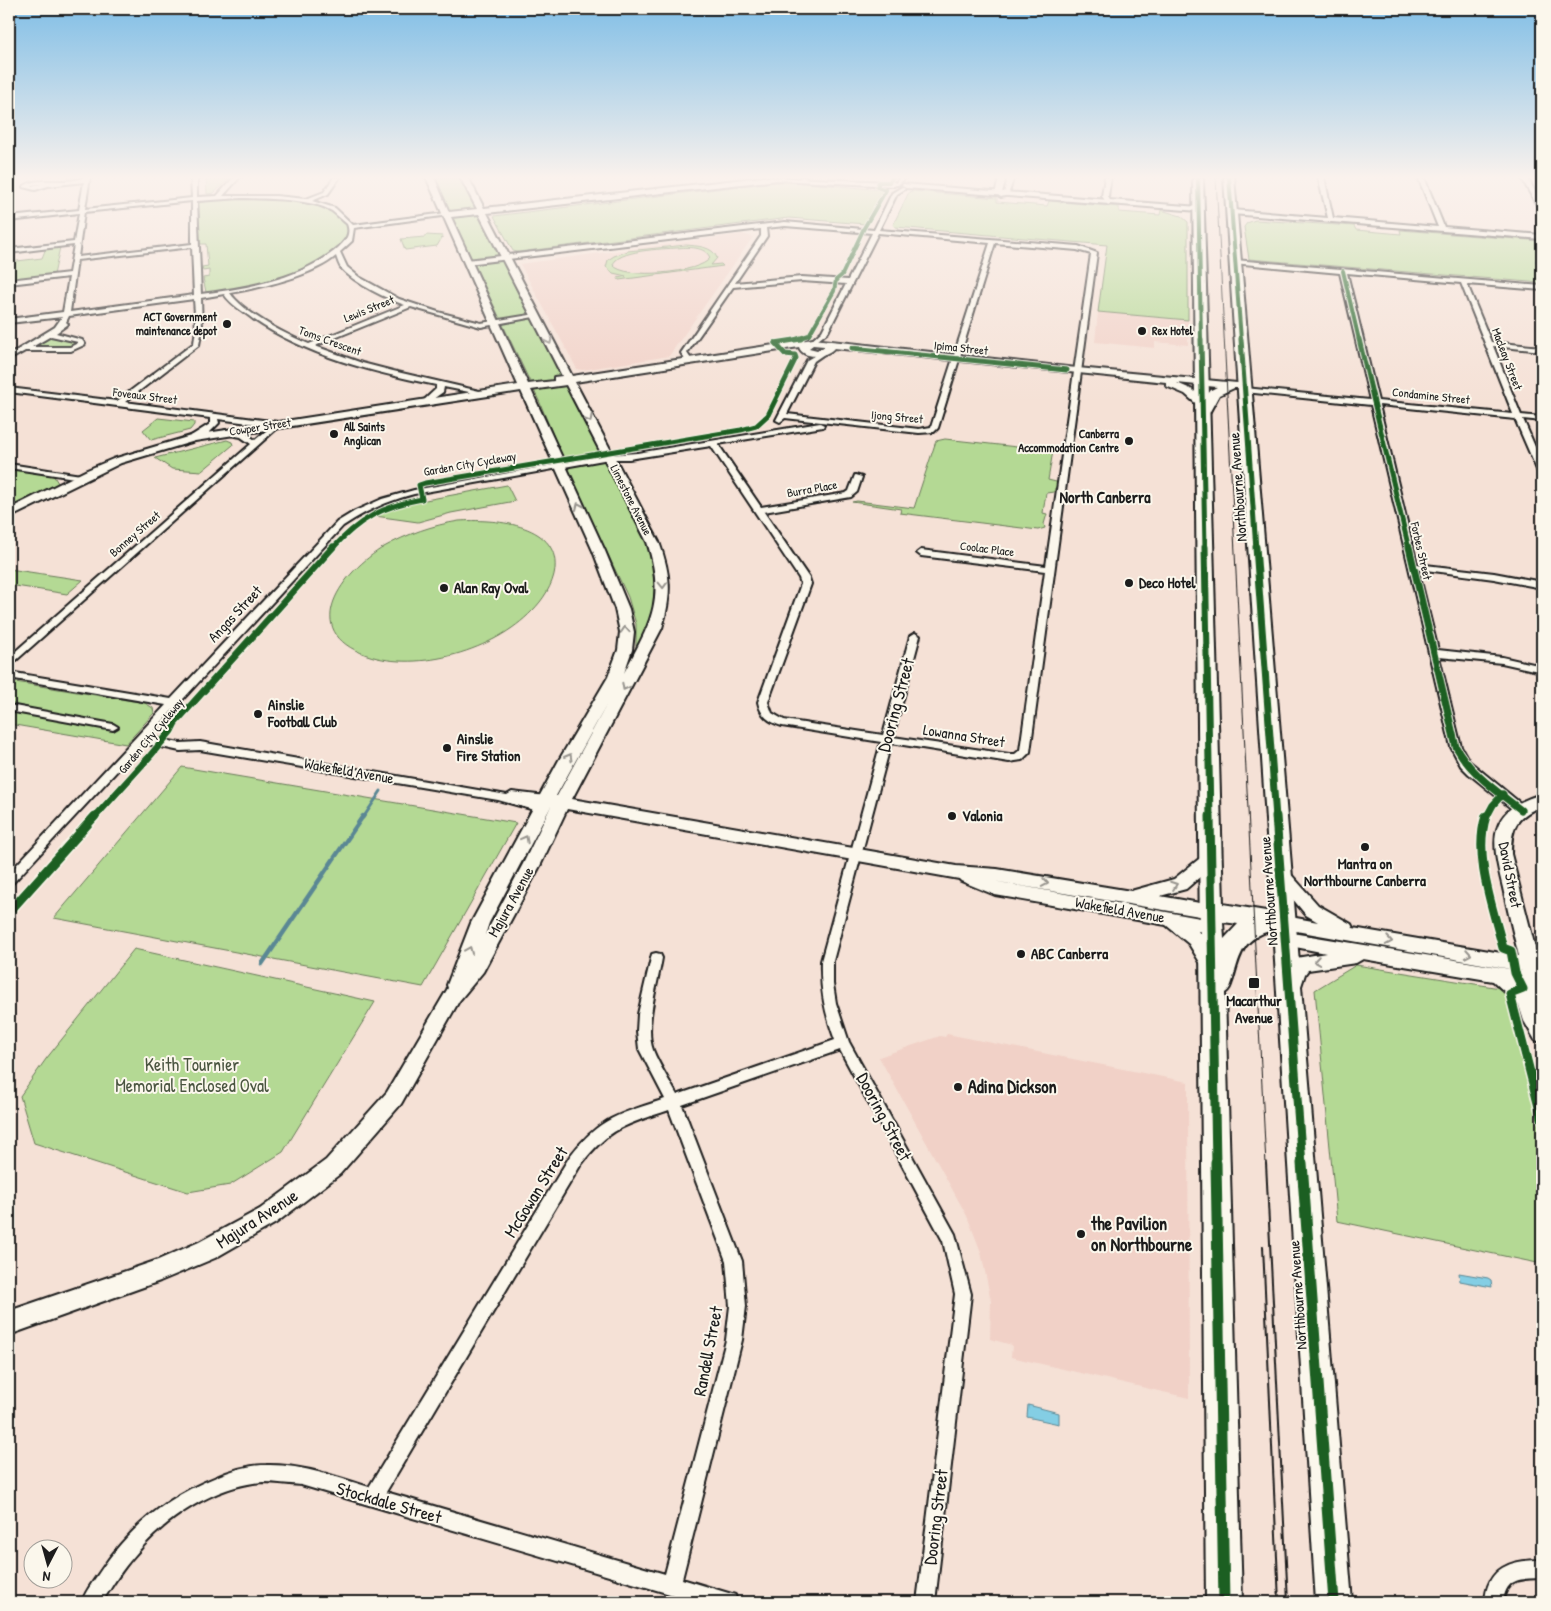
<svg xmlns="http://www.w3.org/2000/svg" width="1551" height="1611" font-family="'Patrick Hand',sans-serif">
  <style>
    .built { fill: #f1d1c7 }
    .green { fill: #b4d994; stroke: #687a58; fill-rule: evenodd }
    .water { fill: #84cee4; stroke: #5a8794 }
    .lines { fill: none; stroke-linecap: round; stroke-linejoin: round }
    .stream-far2 { stroke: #5a8794; stroke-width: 2 }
    .stream-far1 { stroke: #5a8794; stroke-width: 3 }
    .stream { stroke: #5a8794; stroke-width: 4.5 }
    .street-casing { stroke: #1c1c1c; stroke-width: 4 }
    .secondary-casing { stroke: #1c1c1c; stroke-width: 4 }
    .highway-casing { stroke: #1c1c1c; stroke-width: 4 }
    .street { fill: #fbf7ec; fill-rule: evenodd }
    .secondary { fill: #fbf7ec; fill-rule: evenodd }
    .highway { fill: #fbf7ec; fill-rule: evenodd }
    .tram-far1 { stroke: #1c1c1c; stroke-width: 1 }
    .tram { stroke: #1c1c1c; stroke-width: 2 }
    .cycleway-far4-casing { stroke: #fbf7ec; stroke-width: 5.5 }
    .cycleway-far3-casing { stroke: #fbf7ec; stroke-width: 7 }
    .cycleway-far2-casing { stroke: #fbf7ec; stroke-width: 9 }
    .cycleway-far1-casing { stroke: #fbf7ec; stroke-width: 12 }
    .cycleway-casing { stroke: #fbf7ec; stroke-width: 14 }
    .cycleway-far4 { stroke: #1b5e20; stroke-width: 4 }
    .cycleway-far3 { stroke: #1b5e20; stroke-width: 5 }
    .cycleway-far2 { stroke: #1b5e20; stroke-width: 7 }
    .cycleway-far1 { stroke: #1b5e20; stroke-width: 9 }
    .cycleway { stroke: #1b5e20; stroke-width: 11 }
    .oneway { stroke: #97948e }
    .poi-dot { fill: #1c1c1c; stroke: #fbf7ec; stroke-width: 2 }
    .labels { text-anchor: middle; stroke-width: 4; stroke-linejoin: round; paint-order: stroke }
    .far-street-label { font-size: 12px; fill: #1c1c1c; stroke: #fbf7ec }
    .far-poi-label { font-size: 12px; font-weight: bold; fill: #1c1c1c; stroke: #fbf7ec; text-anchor: end }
    .street-label { font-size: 15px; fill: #1c1c1c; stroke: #fbf7ec }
    .poi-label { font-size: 15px; font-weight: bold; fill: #1c1c1c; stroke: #fbf7ec; text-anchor: start }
    .far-district-label { font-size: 16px; font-weight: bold; fill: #1c1c1c; stroke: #fbf7ec }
    .near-street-label { font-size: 18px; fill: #1c1c1c; stroke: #fbf7ec }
    .near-park-label { font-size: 18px; fill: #4a5540; stroke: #fbf7ec }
    .near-poi-label { font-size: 18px; font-weight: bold; fill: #1c1c1c; stroke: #fbf7ec; text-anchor: start }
  </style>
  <rect width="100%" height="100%" fill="#f5e1d6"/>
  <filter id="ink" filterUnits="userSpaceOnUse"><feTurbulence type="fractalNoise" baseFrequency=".02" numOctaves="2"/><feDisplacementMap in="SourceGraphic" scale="10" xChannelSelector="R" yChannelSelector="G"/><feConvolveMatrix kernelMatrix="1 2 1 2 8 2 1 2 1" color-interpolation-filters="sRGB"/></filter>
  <g filter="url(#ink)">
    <g class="built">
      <path d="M742,234L753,237L669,356L582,370L577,369L520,264Z"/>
      <path d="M1098,312L1188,320V345L1155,342V348L1095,342Z"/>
      <path d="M947,1034L1188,1082L1189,1398L1011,1357L1012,1345L990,1339L991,1301L981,1252L967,1216L879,1057L940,1036L945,1037Z"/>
    </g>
    <g class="green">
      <path d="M206,177H231L214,193L207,194Z"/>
      <path d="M433,177H460L655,560L657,605L638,651L636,647V624L628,597L562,457L540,403Z"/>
      <path d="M783,181L884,190L865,224L789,218L518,252L513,251L494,216Z"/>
      <path d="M912,191L997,198V202L1047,206L1049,201L1119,207V212L1160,215L1161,210L1181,216L1188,222V320L1098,312L1107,245L895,227L893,225L909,192Z"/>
      <path d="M256,198C274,199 366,203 346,241C333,264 276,280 251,285C236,289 221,293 206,292L203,278L209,277V270L203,271L202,267L208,266L206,244H200L199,203L210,200Z"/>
      <path d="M1255,220L1354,226L1356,230L1401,234L1400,230L1542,241V283L1249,259L1244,227L1247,223Z"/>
      <path d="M426,235L443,236L437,246L405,250L401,239L425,237Z"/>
      <path d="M686,245C696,246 713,246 717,258L711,265L721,264L723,266L619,280L618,278L626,276L613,273L606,267L608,260L614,256L628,251ZM677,248C687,247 706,246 710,258C701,273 624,280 613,265C616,250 663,249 677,248Z"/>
      <path d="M60,247L54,275L9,280V262L42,258L46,248Z"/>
      <path d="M52,336L75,342L76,344L70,347L34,346L47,337Z"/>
      <path d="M158,418L194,422V425L190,430L151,440L143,430Z"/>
      <path d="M945,439L1053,451L1048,480L1060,483L1059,487L1055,488L1054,492L1046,493L1043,513L1047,514L1044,524L1045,528L1038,530L900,513L901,509L852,502L857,501L914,508L936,441Z"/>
      <path d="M227,440L232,442L233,445L202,471L172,469L155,458Z"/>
      <path d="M9,468L52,473L58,483L9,510Z"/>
      <path d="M507,485L515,501L451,513L418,522L375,516L393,506Z"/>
      <path d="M459,521C491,519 559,522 555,569C553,585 543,600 532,611C495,650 419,673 367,655C297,631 343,571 384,547C407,534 433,525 459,521Z"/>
      <path d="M9,569L83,580L67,594L9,585Z"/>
      <path d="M9,681L145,703L153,708L154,713L126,744L9,724Z"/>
      <path d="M182,767L516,823L423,987L54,918Z"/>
      <path d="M134,949L375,1002L283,1152L230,1185L188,1192L34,1143L20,1096L46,1059Z"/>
      <path d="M1356,965L1500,988L1505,990L1512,998L1542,1126V1264L1337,1221L1315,990Z"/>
    </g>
    <g class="water">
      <path d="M1459,1273L1488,1278L1491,1280L1492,1287L1460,1281Z"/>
      <path d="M1028,1405L1059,1413V1424L1027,1417Z"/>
    </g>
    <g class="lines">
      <path class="stream-far2" d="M1536,261H1542"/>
      <path class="stream-far1" d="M363,818L381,791"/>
      <path class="stream" d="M262,964L363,816"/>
      <defs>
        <g id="street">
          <path d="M84,177H90L85,209L192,198L191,177H197V197L217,196L234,177H240L223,196H276L306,199L324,192L334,177H340L328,194L312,201L335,208L353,225L446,213L449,215L354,228L352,241L340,252L347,267L359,277L399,299L438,312L481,323L536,314L539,316L481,327L411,307L315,346L362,363L393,371L488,393L484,395L444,387L443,392L426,404L422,402L436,389V385C373,372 307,356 253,319C243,311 231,305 224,294L201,298L202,329L199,345L125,402L278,422L282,424L12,664L9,665V657L251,444L241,437L225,434V430L246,433L255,440L272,426L218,419L219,423L208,434L194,440H191V436L210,424V418L9,392V388L117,401L194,343L196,329L194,299L69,316L66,322L68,324L67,325L56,333L82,340L85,344L84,345L71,351H25L9,360V355L55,327L62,317L9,323V319L63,312L69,277L9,284V280L69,273L74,245L9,253V249L74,242L79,213L9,221V217L79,210L84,182L48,186L35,190L23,187C36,175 69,186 84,177ZM40,184H41L31,186L32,185ZM241,198C266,199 310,198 332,211C337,215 342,220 347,224C351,234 346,240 339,247C303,279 247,288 201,294L197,201ZM192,201V244L78,257L84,212ZM192,247L194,295L70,312L77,260ZM336,256C338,261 339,267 343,270C356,284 387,299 405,305L309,344C286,335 244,313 230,293C260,288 313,276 336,256ZM51,336L78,342V343L70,347H32Z"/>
          <path d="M800,177H806L802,180Z"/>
          <path d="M900,177H906L898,185H894Z"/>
          <path d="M1000,177H1006L1002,193H1004L1008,177H1014L1008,195L1001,197L995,193Z"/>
          <path d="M1105,177H1111L1108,196L1111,203L1108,205L1102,196Z"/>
          <path d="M1318,177H1324L1333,218L1438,227L1418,177H1424L1444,227L1542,235V239L1232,214L1229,212L1232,210L1328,218Z"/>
          <path d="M1521,177H1527L1542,204V211L1539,209Z"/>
          <path d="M902,187L905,189L897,194L879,230L1078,246L1097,253L1030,752L1022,760L1009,762L891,743L833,961V984L836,1003L849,1042L955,1234L971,1294L935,1602H917L955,1294L943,1241L840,1050L682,1105L742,1261L746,1306L742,1340L682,1579L735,1595L737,1602H697L301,1485C288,1484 275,1482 263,1482C214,1486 166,1518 135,1555C122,1569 112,1586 102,1602H82C85,1592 93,1582 99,1573C128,1529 166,1497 214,1478C230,1471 248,1465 266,1465C301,1464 336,1477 369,1487L570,1156C600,1117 620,1114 665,1099L639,1049L637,1031L638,1014L652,954L656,953L660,954L662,958C658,983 644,1026 653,1050C659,1065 669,1080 677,1095L835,1040C825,1013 820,990 821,961L881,742L782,726C769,722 761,716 758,702L801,584L799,578L711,446L629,459H609L414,494C388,501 365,511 343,526L148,737L180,743L200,742L507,795L512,792L546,796L550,797L552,800L550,803H538L546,805L548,808L546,811L542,812L498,800L200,750L180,751L143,743L13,883L9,884V873L166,705L9,678V672L171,699L337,522L355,511L382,499L414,490L609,455L637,453L820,423L824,425L823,427L718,444L761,507L846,493L849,491L855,475L862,477L857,492L851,497L764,512L809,578L811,584L768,702L772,713L784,720L883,735L910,636L915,633L920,636L893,737L1009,754H1015L1020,750L1045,571L921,556L917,553L921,550L1046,566L1091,254L1077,250L995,243L938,428L934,432L919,433L785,418L780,422L776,420L807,360L824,350L827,352L814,361L787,414L919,429L931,427L990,243L878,233L828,332L813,344L810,342L822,331L846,284L802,281L733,287L687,353L693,362L689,364L687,363L681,353L761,236V229L467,264L464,262L467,260L785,222L874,230L892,193ZM785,226L872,233L848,280L802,277L735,283L767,236L766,228ZM669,1110L726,1261L730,1306L726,1340L665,1574L386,1492L580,1166C609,1127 626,1125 669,1110Z"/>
          <path d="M1235,260L1542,286V290L1467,284L1491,342L1542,347V351L1493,346L1521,415L1542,417V421L1523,419L1542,463V474L1538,472L1515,419L1379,405L1417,564L1494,573L1542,582V588L1494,579L1418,569L1438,650L1502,657L1542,666V672L1502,663L1439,657L1461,747L1469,761L1525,807L1527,810L1525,813H1517L1469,774L1461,766L1451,747L1371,405L1245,392L1241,390L1245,388L1370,400L1340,273L1233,263L1232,262ZM1347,273L1461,283L1513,414L1378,401Z"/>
          <path d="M9,464L81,475L85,477L81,479L9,468Z"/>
          <path d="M9,705L113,724L118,727L113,730L9,711Z"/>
          <path d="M1542,1560V1578C1521,1579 1506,1577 1503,1602H1485C1487,1567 1511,1560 1542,1560Z"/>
        </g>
        <g id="secondary">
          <path d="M426,177H434L449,212L477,209L460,177H468L484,208L763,177L894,182L898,184L894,186L777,180L487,213L572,376L813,339L1067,367L1248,384L1249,386L1248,388H1234L1219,395L1208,415L1203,418L1198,415L1201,408L1185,394L1166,386V382L834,348C827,357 803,360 799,347L575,382L659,542C671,575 672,594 662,628L572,799L956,866L997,869L1131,891L1174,879L1204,855L1210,853L1216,855L1218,859L1216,863L1186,889L1160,896L1217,906L1220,911L1217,916L1211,918L993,881L1217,921L1220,926L1217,931L1211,933L1198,931L1220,964L1218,969L1211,971L1204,969L1189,944L1166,925L995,895L961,881L959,879L567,809L541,864L483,972L459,1001L401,1104L340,1174L276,1223L215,1258L160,1281L9,1335V1311L158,1260L199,1242L260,1209L326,1160L387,1092L448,988L447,985L471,923L559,760L608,677L618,650L620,632L615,609L593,551L521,391L195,441L121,463L9,518V509L87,470L113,459L194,435L518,385ZM479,214L562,376L554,377V381L528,384L451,217ZM813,345L824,346V347L817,350L809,348ZM1177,383L1217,387L1211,390L1204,400L1193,390ZM566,385L647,542C666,600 651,622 624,673L632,650L634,632L629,609L605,551L531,390ZM607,704L557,796H556ZM551,806L523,864L485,935L489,923Z"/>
          <path d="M903,184L1199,207L1203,209L1199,211L906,188L902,186Z"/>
          <path d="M1542,794V806C1516,816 1511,827 1511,854L1538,959L1542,960V1042L1535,1040L1524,1021L1519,1005L1493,981L1363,959L1356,963L1308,970L1305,974L1299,992L1292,994L1285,992L1283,987L1287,971L1296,958L1326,953L1280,944L1277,939L1280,934L1286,932L1522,971L1279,928L1276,923L1279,918L1285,916L1318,922L1306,915L1272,874L1275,870L1281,868L1287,870L1318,905L1351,924L1353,928L1519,956C1513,933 1508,911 1503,888C1491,840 1486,810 1542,794Z"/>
        </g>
        <path id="highway" d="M1193,177H1203L1223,904L1272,912L1224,177H1234L1352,1602H1316L1273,930C1244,937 1240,953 1233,979C1231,985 1230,990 1225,993L1242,1602H1206ZM1223,922L1238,924L1224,939Z"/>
      </defs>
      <use href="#street" class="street-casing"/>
      <use href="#secondary" class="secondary-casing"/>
      <use href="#highway" class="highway-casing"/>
      <use href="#street" class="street"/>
      <use href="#secondary" class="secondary"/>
      <use href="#highway" class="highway"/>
      <path class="tram-far1" d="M1216,177L1266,1165"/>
      <g class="tram">
        <path d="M1266,1163L1288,1602"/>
        <path d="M1263,1246L1279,1602"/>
      </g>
      <defs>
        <g id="cycleway-far4">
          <path d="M1198,177L1201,340"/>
          <path d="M1229,177L1241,340"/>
          <path d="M1343,271L1359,340"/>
          <path d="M793,340L809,335L834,291L836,280L842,275L864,228L886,190L877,187L879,182H889L893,177"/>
        </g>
        <g id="cycleway-far3">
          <path d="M1201,339L1205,549"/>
          <path d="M1241,339L1256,549"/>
          <path d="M1359,339L1409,549"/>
          <path d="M775,343L801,339"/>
          <path d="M852,348L1067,370"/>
          <path d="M332,549C359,519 383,506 422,499L419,485L425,483L741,430L756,426L768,415L796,358L795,355L785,354L775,343"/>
        </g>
        <g id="cycleway-far2">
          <path d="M1205,547L1210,818"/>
          <path d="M1256,547L1276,818"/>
          <path d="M1409,547L1456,747C1471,774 1497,791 1521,810"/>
          <path d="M94,818L150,756L171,731L175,723L333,547"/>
          <path d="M1486,818L1493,805L1503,794"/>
        </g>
        <g id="cycleway-far1">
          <path d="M1210,816L1216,1165"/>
          <path d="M1276,816L1302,1165"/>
          <path d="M1486,816C1473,856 1493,908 1503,948L1511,951L1515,973L1523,989L1510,994L1542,1119"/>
          <path d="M9,912L95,816"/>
        </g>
        <g id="cycleway">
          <path d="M1216,1163L1224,1602"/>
          <path d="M1302,1163L1334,1602"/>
        </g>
      </defs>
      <use href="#cycleway-far4" class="cycleway-far4-casing"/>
      <use href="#cycleway-far3" class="cycleway-far3-casing"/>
      <use href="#cycleway-far2" class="cycleway-far2-casing"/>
      <use href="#cycleway-far1" class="cycleway-far1-casing"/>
      <use href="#cycleway" class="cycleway-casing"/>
      <use href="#cycleway-far4" class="cycleway-far4"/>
      <use href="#cycleway-far3" class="cycleway-far3"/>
      <use href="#cycleway-far2" class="cycleway-far2"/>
      <use href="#cycleway-far1" class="cycleway-far1"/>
      <use href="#cycleway" class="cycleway"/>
    </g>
    <defs><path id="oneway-chevron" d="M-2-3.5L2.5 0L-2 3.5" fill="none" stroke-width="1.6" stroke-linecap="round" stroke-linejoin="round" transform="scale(1.25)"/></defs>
    <g class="oneway">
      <use href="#oneway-chevron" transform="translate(549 341) rotate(63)"/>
      <use href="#oneway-chevron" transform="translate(589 419) rotate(62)"/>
      <use href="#oneway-chevron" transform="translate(579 506) rotate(-114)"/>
      <use href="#oneway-chevron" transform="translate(663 585) rotate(88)"/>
      <use href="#oneway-chevron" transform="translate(625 630) rotate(-94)"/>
      <use href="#oneway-chevron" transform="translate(625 687) rotate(118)"/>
      <use href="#oneway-chevron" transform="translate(569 757) rotate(-60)"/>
      <use href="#oneway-chevron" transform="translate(525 839) rotate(-62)"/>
      <use href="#oneway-chevron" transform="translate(1045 883) rotate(10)"/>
      <use href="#oneway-chevron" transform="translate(1174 885) rotate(-20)"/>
      <use href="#oneway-chevron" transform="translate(1389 941) rotate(10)"/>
      <use href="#oneway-chevron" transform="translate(469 950) rotate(-67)"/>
      <use href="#oneway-chevron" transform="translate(1468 954) rotate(10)"/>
      <use href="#oneway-chevron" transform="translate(1317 961) rotate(171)"/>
    </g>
  </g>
  <linearGradient id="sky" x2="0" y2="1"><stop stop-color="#80bee6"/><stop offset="0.44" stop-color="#faf2ed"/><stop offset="1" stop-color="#faf2ed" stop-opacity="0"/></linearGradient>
  <rect width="1551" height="403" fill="url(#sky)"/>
  <g class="poi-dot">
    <circle cx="227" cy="324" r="5"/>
    <circle cx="1142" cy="331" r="5"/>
    <circle cx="334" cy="434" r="5"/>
    <circle cx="1129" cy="441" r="5"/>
    <circle cx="1129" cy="583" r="5"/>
    <circle cx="444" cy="588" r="5"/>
    <circle cx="258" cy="714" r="5"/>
    <circle cx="447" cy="748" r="5"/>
    <circle cx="952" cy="816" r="5"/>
    <circle cx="1365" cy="847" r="5"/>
    <circle cx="1021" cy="954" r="5"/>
    <rect x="1248" y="977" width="12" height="12" rx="2.5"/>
    <circle cx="958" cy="1087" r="5"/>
    <circle cx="1081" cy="1234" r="5"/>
  </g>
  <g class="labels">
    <g class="far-street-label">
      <text transform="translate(369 309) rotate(-22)" y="4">Lewis Street</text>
      <text transform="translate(330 341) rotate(20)" y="4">Toms Crescent</text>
      <text transform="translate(961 348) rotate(6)" y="4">Ipima Street</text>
      <text transform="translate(1507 359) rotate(69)" y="4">Macleay Street</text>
      <text transform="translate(145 396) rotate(7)" y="4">Foveaux Street</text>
      <text transform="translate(1431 396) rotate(6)" y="4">Condamine Street</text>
      <text transform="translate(897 417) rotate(5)" y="4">Ijong Street</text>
      <text transform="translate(260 427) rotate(-9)" y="4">Cowper Street</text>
      <text transform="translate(470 464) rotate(-10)" y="4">Garden City Cycleway</text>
      <text transform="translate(812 489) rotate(-10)" y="4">Burra Place</text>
      <text transform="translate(631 500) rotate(63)" y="4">Limestone Avenue</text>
      <text transform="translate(135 534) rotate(-41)" y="4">Bonney Street</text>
      <text transform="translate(987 549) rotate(7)" y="4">Coolac Place</text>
      <text transform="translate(1421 551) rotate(77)" y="4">Forbes Street</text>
      <text transform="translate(151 736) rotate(-50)" y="4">Garden City Cycleway</text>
    </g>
    <g class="far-poi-label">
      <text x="217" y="321">ACT Government<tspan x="217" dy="14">maintenance depot</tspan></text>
      <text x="1152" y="335" text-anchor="start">Rex Hotel</text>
      <text x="344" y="431" text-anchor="start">All Saints<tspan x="344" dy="14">Anglican</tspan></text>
      <text x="1119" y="438">Canberra<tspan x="1119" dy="14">Accommodation Centre</tspan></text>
    </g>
    <g class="street-label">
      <text transform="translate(1238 487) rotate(-94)" y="5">Northbourne Avenue</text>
      <text transform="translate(235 614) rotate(-47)" y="5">Angas Street</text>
      <text transform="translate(964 736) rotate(9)" y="5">Lowanna Street</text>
      <text transform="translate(349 771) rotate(10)" y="5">Wakefield Avenue</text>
      <text transform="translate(1510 875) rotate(79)" y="5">David Street</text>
      <text transform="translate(1269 891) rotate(-94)" y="5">Northbourne Avenue</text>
      <text transform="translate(511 902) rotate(-61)" y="5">Majura Avenue</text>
      <text transform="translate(1120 910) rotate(10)" y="5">Wakefield Avenue</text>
      <text transform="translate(1298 1295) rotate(-94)" y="5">Northbourne Avenue</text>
    </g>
    <g class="poi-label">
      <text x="1139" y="588">Deco Hotel</text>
      <text x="454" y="593">Alan Ray Oval</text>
      <text x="268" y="710">Ainslie<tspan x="268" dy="17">Football Club</tspan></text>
      <text x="457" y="744">Ainslie<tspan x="457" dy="17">Fire Station</tspan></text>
      <text x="962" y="821">Valonia</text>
      <text x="1365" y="869" text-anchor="middle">Mantra on<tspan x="1365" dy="17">Northbourne Canberra</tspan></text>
      <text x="1031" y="959">ABC Canberra</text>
      <text x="1254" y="1006" text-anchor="middle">Macarthur<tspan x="1254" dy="17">Avenue</tspan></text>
    </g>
    <g class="far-district-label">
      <text x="1105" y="503">North Canberra</text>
    </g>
    <g class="near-street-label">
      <text transform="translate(896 705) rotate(-75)" y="6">Dooring Street</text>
      <text transform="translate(884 1117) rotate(62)" y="6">Dooring Street</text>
      <text transform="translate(536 1192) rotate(-58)" y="6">McGowan Street</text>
      <text transform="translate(257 1219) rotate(-33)" y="6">Majura Avenue</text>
      <text transform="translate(708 1351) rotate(-79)" y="6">Randell Street</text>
      <text transform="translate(389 1503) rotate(16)" y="6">Stockdale Street</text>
      <text transform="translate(936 1517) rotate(-83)" y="6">Dooring Street</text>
    </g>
    <g class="near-park-label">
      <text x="192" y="1071">Keith Tournier<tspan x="192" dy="21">Memorial Enclosed Oval</tspan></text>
    </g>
    <g class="near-poi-label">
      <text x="968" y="1093">Adina Dickson</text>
      <text x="1091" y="1230">the Pavilion<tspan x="1091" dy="21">on Northbourne</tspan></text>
    </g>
  </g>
  <rect width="1551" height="1611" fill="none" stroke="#fbf7ec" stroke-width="30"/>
  <rect x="15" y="15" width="1521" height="1581" fill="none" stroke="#1c1c1c" stroke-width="2" filter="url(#ink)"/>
  <g transform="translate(48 1564) rotate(186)"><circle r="24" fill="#fbf7ec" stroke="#a29f99"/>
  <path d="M0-4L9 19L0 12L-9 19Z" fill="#1c1c1c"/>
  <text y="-8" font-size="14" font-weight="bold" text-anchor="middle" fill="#1c1c1c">N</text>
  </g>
</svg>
